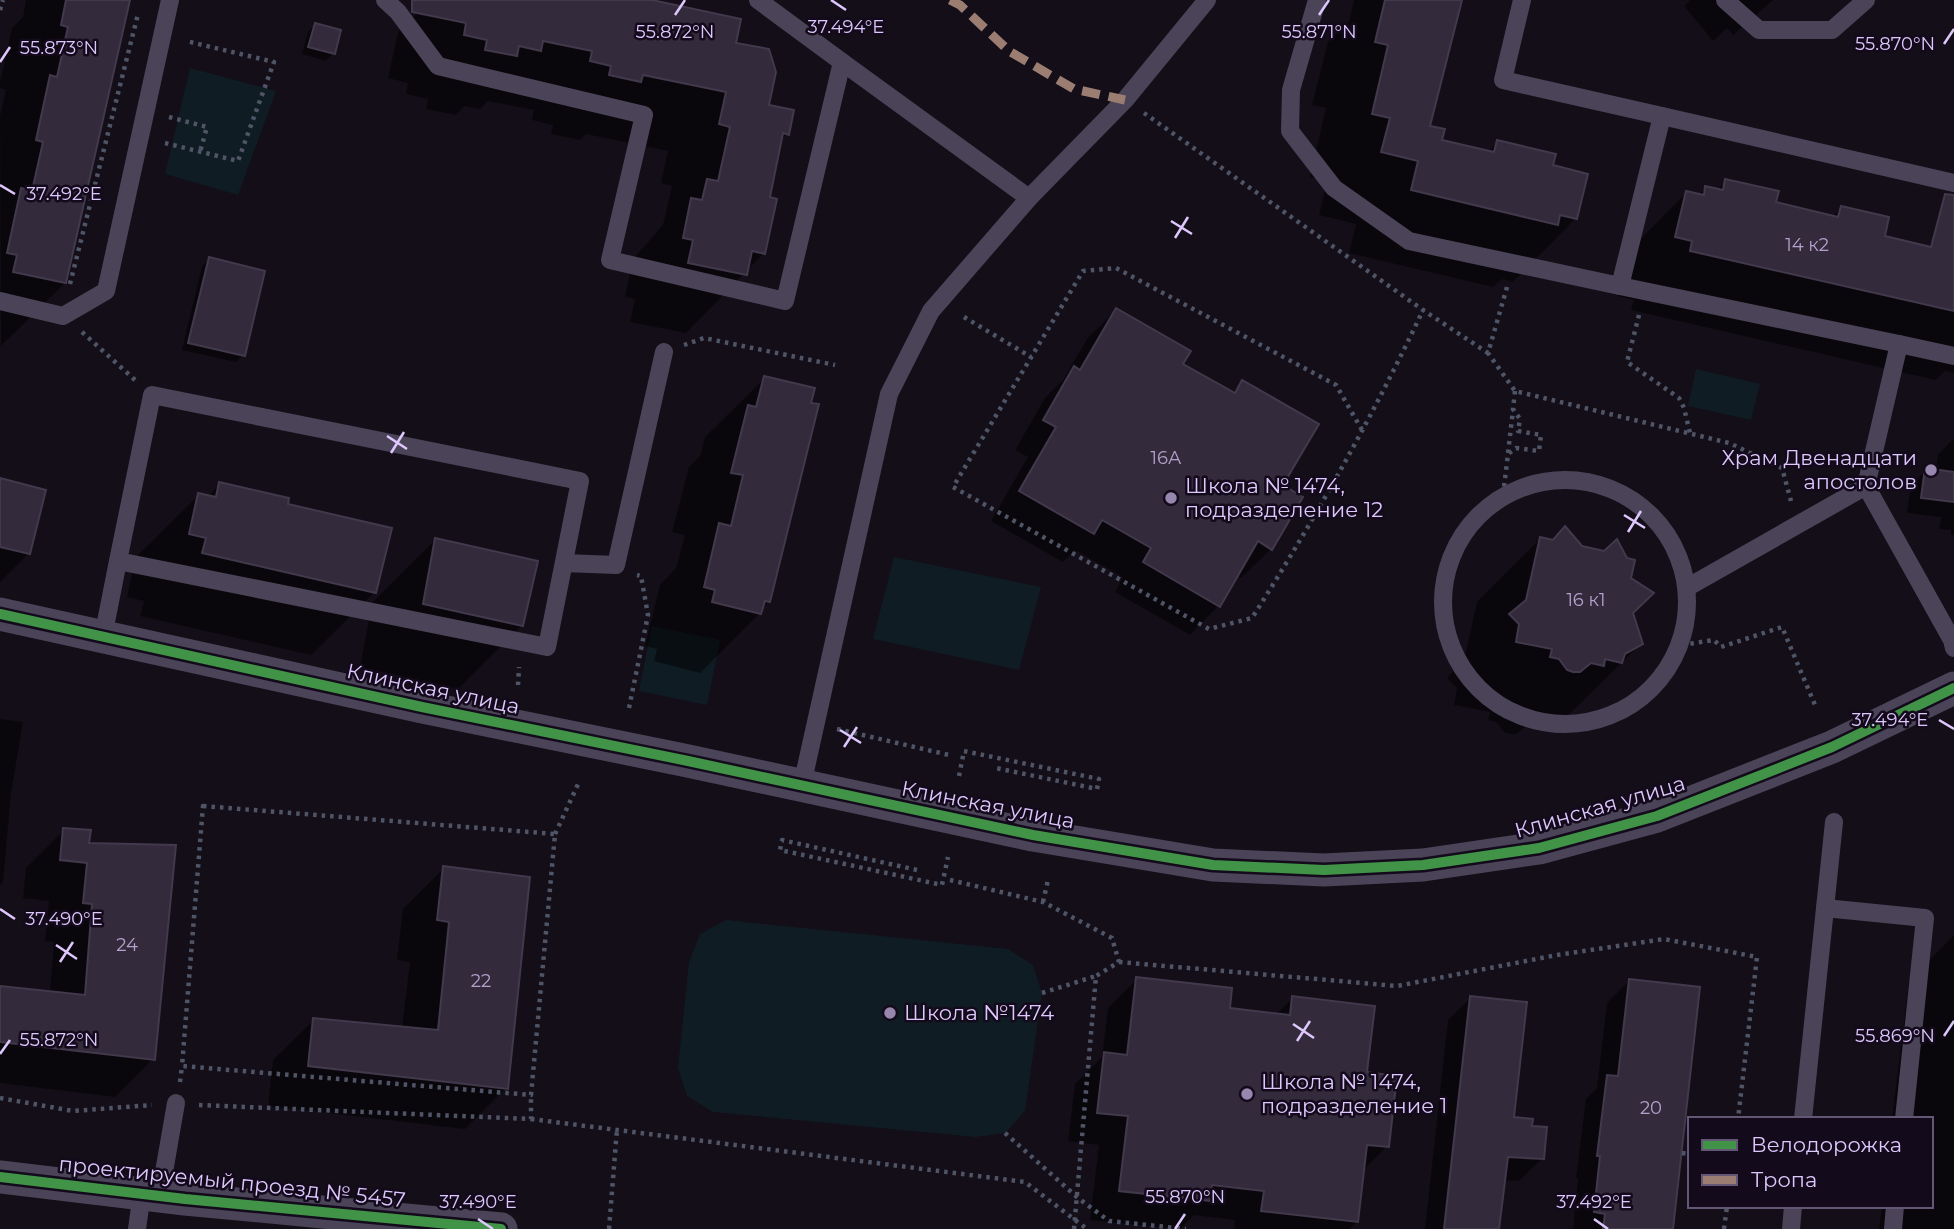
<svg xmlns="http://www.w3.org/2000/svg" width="1954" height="1229" font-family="Montserrat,sans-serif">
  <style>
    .green { fill: #101c23 }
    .shadow { fill: #0007 }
    .building { fill: #332b3b; stroke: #42394c; stroke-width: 2 }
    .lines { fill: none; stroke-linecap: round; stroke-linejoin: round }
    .path { stroke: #4f5566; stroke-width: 4.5; stroke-dasharray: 3.5 5; stroke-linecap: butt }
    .service { stroke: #4b4459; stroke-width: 18 }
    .minor { stroke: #4b4459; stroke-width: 33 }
    .quiet { stroke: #9b7d72; stroke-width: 9; stroke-dasharray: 18 9; stroke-linecap: butt }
    .cycleway-casing { stroke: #130b1b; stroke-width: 15 }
    .cycleway { stroke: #419447; stroke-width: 10 }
    .ticks { fill: none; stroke: #dec7fd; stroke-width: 2.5 }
    .poi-dot { fill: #9786ad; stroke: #130b1b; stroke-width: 2.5 }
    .labels { text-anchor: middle; stroke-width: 5; stroke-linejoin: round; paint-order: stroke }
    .number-label { font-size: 18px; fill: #b3a0cc }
    .poi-label { font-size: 21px; fill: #dec7fd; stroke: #130b1b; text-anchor: start }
    .street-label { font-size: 21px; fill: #dec7fd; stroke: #130b1b }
    .ticks-label { font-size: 18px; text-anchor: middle; fill: #dec7fd; stroke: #130b1b; stroke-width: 5; stroke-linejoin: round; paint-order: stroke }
  </style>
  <rect width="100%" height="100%" fill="#130e18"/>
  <g class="green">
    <path d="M190,68L276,91L238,195L165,174Z"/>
    <path d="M1696,369L1760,384L1751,420L1688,406Z"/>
    <path d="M894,557L1041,587L1019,670L873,639Z"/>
    <path d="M652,626L720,640L707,705L639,691Z"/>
    <path d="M726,920L1008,949L1033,965L1042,993L1025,1111L1005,1133L976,1137L713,1112L687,1096L678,1068L689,962L700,934Z"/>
  </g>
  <g class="shadow">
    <path d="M26,0H127L65,283L1,346L0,116L6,90L0,88V82L12,28L23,17Z"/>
    <path d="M430,0H657V3L734,44L767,106L787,134L779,141L768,199L764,253L686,333L630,322L635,299L625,297L633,259L663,225L672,186L661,183L668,151L586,134L580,140L551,134L553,125L532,120L534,110L488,101L480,109L464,106L456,115L426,109L428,99L406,94L408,83L388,78L398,32Z"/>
    <path d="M1354,0H1460L1428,127L1440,141L1488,152L1498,142L1551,167L1576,218L1513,282L1502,279L1493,287L1349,253L1356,224L1319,215L1327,181L1310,177L1326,108L1312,105L1328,42L1349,21Z"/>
    <path d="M1690,0H1773L1733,35L1727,28L1713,41L1684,6Z"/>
    <path d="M316,24L333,53L326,61L302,54L308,32Z"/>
    <path d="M1726,181L1774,204L1832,217L1841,208L1883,237L1927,248L1934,240L1954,233V373L1945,371L1935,380L1631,310L1634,300L1617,296L1628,252L1687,192L1699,195L1706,188L1717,190Z"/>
    <path d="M210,259L243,355L236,362L182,350L202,266Z"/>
    <path d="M1116,310L1181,364L1231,393L1242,382L1280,486L1271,549L1241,578L1237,575L1219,605L1190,635L1115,592L1123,577L1075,550L1063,562L991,521L1028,457L1015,450L1045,398L1063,380L1087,339Z"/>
    <path d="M765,378L809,404L769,601L760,613L700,673L654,661L657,649L645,646L660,585L676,568L685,535L672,532L689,467L700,456L705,437Z"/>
    <path d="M1953,439L1954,440V535H1951V530L1939,529L1941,517L1907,513L1911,485L1926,470L1936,471L1938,455Z"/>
    <path d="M0,480L29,553L0,582Z"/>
    <path d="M220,484L285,505L375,592L311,655L140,616L144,601L127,597L135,558L199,495L207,497Z"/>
    <path d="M1540,539L1581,548L1629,579L1631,614L1641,644L1557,726L1545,723L1539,729L1526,726L1515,735L1504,732L1496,722L1488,720L1490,712L1454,705L1457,688L1447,678L1464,661L1477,602Z"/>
    <path d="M435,540L521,626L458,689L360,667L372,603Z"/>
    <path d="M0,719L23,722L11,793L3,882L0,885Z"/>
    <path d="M64,830L87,845L153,1059L115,1097L0,1083V988L50,993L54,942L45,941L49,901L23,898L26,868Z"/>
    <path d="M444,868L506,1088L465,1129L268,1106L273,1060L314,1020L402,1028L410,962L397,960L403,909Z"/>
    <path d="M1954,935V1229H1879L1882,1206H1931V1119H1892L1909,981Z"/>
    <path d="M1137,979L1228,1010L1275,1015L1293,998L1365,1074L1387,1146L1363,1171L1357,1222L1349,1229H1234L1235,1220L1194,1215L1180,1229L1090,1220L1099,1145L1068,1141L1075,1084L1102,1057L1108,1008Z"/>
    <path d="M1629,981L1672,1229H1573L1578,1178H1576L1586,1099L1597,1088L1607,1003Z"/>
    <path d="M1471,998L1512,1118L1530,1127L1542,1159L1519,1181L1504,1180L1498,1229H1425L1448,1020Z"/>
  </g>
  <g class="building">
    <path d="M66,0H130L66,283L13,272L17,255L7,253L21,188L32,191L43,142L36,140L50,75L57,77L68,27L61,25Z"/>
    <path d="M412,0H652L741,19L736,43L769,49L776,72L769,105L794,110L789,135L783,133L770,197L777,199L765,254L752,251L747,275L688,263L693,240L683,238L691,198L702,200L707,179L718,181L730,127L719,124L726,92L643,75L641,82L609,75L611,66L590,61L592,51L543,41L541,51L519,46L517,56L485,50L487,40L464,35L466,23L412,12Z"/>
    <path d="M1385,0H1462L1430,126L1445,129L1442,140L1494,152L1497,140L1556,154L1553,165L1588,174L1577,219L1560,215L1558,225L1411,190L1418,161L1381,152L1390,118L1372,114L1388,45L1375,42Z"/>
    <path d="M315,23L341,30L335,54L308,47Z"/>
    <path d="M1725,179L1779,191L1776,202L1838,217L1841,206L1889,217L1885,236L1931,247L1945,194L1954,195V311L1690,251L1692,241L1675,237L1686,191L1704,195L1705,186L1723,190Z"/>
    <path d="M209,257L265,271L245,356L188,343Z"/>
    <path d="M1116,308L1191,351L1183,364L1235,393L1242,380L1319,424L1283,485L1303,497L1272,550L1258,541L1220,607L1143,562L1151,548L1102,520L1094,534L1019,491L1056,427L1043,420L1074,366L1080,370Z"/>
    <path d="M764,376L815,388L811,403L819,404L770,602L765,601L761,614L712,602L715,590L704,587L719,523L731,526L743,475L731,473L748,405L756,407Z"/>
    <path d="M1925,468L1954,472V502L1921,498Z"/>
    <path d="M0,478L46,490L30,554L0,547Z"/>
    <path d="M219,482L289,498L288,504L392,528L376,593L202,553L206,538L189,534L198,493L216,497Z"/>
    <path d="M1565,526L1582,546L1604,551L1617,539L1627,558L1635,560L1631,578L1654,593L1633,613L1643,644L1625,654L1622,663L1605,659L1604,666L1591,663L1580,672H1573L1567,670L1559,659L1550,657L1552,649L1516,642L1519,624L1509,614L1526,600L1540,537L1553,540Z"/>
    <path d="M435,538L538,561L523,626L423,604Z"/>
    <path d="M63,828L91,830L89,843L176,845L155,1060L0,1042V986L85,995L92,904L83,903L87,863L60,860Z"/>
    <path d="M443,866L530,877L508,1089L308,1066L313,1018L438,1030L449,922L437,920Z"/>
    <path d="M1136,977L1232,988L1230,1008L1290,1015L1292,996L1375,1006L1367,1072L1397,1076L1389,1147L1367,1145L1358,1222L1261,1211L1264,1191L1212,1185L1210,1201L1119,1191L1128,1116L1097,1113L1104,1052L1127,1055Z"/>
    <path d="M1629,979L1700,987L1673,1229H1603L1605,1214L1594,1212L1600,1156H1597L1607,1075L1618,1076Z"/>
    <path d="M1470,996L1527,1002L1514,1117L1533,1119L1532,1126L1547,1127L1544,1159L1508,1157L1499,1229H1444Z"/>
  </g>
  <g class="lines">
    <g class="path">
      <path d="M0,10L3,0"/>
      <path d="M1144,113L1423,310L1488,353"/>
      <path d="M169,117L207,127L200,152"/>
      <path d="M165,143L238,161L274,62L186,41"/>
      <path d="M70,284L138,14"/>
      <path d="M1507,287L1488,353L1515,391L1729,443L1782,468L1791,501"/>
      <path d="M1639,315L1627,362L1679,398L1684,408L1690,433"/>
      <path d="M964,317L1031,357"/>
      <path d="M82,332L135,380"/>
      <path d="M684,345L704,338L835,365"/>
      <path d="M1362,430L1336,385L1116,268L1083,271L953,487L1209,629L1252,618C1315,519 1373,416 1423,310"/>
      <path d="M1508,453L1513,410"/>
      <path d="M1503,495L1508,454L1516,448L1539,451L1541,435L1518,431L1520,419L1513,409L1515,391"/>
      <path d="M1682,645L1714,640L1721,647L1782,627L1815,705"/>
      <path d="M518,685L519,667"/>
      <path d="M629,708L648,615L641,576L637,575"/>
      <path d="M837,729L949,755"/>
      <path d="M959,776L964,751L1099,779L1097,789L996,768"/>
      <path d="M203,806L555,834L531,1095L182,1066Z"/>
      <path d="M555,834L580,780"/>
      <path d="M917,870L782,840L780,850L942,885L948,857"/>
      <path d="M950,880L1043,902L1112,938L1119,962L1096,976L1074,1229"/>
      <path d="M1043,902L1048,880"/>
      <path d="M1119,962L1397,986L1557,955L1664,939L1757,957L1738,1119"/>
      <path d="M1042,993L1096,976"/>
      <path d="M180,1082L182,1066"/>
      <path d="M0,1098L73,1111L152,1105"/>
      <path d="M199,1105L531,1119V1095"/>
      <path d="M531,1119L1025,1182L1087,1229"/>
      <path d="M1005,1133L1078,1198L1109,1221L1186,1229"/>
      <path d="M1682,1153L1690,1154"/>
      <path d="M609,1229L617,1129"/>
      <path d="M1724,1229L1727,1206"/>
    </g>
    <g class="service">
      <path d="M385,0L398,12L438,66L644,115L610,260L785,301L842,62L758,0"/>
      <path d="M1317,0L1291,90L1290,131L1334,188L1409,241L1620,286"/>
      <path d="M1522,0L1503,80L1662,116L1620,286L1899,344L1866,486"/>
      <path d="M1725,0L1759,30H1832L1866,0"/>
      <path d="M842,62L1029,198"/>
      <path d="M1662,116L1954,183"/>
      <path d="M0,301L63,316L106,291L170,0"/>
      <path d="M1899,344L1954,356"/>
      <circle cx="1565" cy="602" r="122"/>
      <path d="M564,563L616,565L664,352"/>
      <path d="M1688,587L1866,486L1952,640L1954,648"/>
      <path d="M103,637L118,561L547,647L580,481L152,395L118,561"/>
      <path d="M802,785L889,394L931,311L1029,198L1125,100L1207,0"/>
      <path d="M1825,908L1925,918L1904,1119"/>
      <path d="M1803,1119L1834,822"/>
      <path d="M160,1195L176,1103"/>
      <path d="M137,1229L142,1193"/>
      <path d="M1791,1229L1793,1206"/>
      <path d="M1893,1229L1895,1206"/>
    </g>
    <g class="minor">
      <path d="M0,614L422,707L688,761L1033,835L1213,865L1324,870L1423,865L1539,848L1657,816L1832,747L1954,688"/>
      <path d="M0,1177L185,1199L501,1229"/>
    </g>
    <path class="quiet" d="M950,0L960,5L1009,51L1074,89L1125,100"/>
    <defs>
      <g id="cycleway">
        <path d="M0,614L422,707L688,761L1033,835L1213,865L1324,870L1423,865L1539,848L1657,816L1832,747L1954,688"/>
        <path d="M0,1177L185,1199L501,1229"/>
      </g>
    </defs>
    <use href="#cycleway" class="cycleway-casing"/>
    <use href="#cycleway" class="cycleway"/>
  </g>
  <path class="ticks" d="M831,0L846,10M675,15L685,0M1319,15L1329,0M1944,44L1954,29M0,62L10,47M0,185L15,194M1171,221L1192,234M1175,238L1188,217M387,436L407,449M391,453L404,432M1624,515L1645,528M1628,532L1641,511M1939,720L1954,729M840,730L861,743M844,747L857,727M0,909L15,919M56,945L77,959M60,962L73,942M1293,1024L1314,1038M1944,1036L1954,1021M1297,1041L1310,1021M0,1054L10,1040M478,1219L493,1229M1594,1219L1608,1229M1175,1229L1185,1214"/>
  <g class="poi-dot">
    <circle cx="1931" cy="470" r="7"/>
    <circle cx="1171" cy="498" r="7"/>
    <circle cx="890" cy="1013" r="7"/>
    <circle cx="1247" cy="1094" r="7"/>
  </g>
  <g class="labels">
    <g class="number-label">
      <text x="1807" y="251">14 к2</text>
      <text x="1166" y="464">16А</text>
      <text x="1586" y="606">16 к1</text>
      <text x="127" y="951">24</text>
      <text x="481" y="987">22</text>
      <text x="1651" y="1114">20</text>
    </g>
    <g class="poi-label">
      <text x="1917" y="465" text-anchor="end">Храм Двенадцати<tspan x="1917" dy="24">апостолов</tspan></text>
      <text x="1185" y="493">Школа № 1474,<tspan x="1185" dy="24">подразделение 12</tspan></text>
      <text x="904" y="1020">Школа №1474</text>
      <text x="1261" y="1089">Школа № 1474,<tspan x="1261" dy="24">подразделение 1</tspan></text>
    </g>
    <g class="street-label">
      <text transform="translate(433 689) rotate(12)" y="7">Клинская улица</text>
      <text transform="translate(988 805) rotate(11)" y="7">Клинская улица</text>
      <text transform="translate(1600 807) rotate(-16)" y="7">Клинская улица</text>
      <text transform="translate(232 1182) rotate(6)" y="7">проектируемый проезд № 5457</text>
    </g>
  </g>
  <g class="ticks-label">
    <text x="846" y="33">37.494°E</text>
    <text x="675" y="38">55.872°N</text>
    <text x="1319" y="38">55.871°N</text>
    <text x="1895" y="50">55.870°N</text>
    <text x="59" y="54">55.873°N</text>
    <text x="64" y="200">37.492°E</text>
    <text x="1890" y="726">37.494°E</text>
    <text x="64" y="925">37.490°E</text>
    <text x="1895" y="1042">55.869°N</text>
    <text x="59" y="1046">55.872°N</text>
    <text x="1185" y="1203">55.870°N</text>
    <text x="478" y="1208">37.490°E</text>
    <text x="1594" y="1208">37.492°E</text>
  </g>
  <rect x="1688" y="1117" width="245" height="91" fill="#130b1b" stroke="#645675" stroke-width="2"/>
  <rect x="1702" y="1140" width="35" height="10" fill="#419447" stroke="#645675" stroke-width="2"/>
  <text x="1751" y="1152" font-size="21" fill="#dec7fd">Велодорожка</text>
  <rect x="1702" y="1175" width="35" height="10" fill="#9b7d72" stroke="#645675" stroke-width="2"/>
  <text x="1751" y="1187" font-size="21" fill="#dec7fd">Тропа</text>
</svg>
